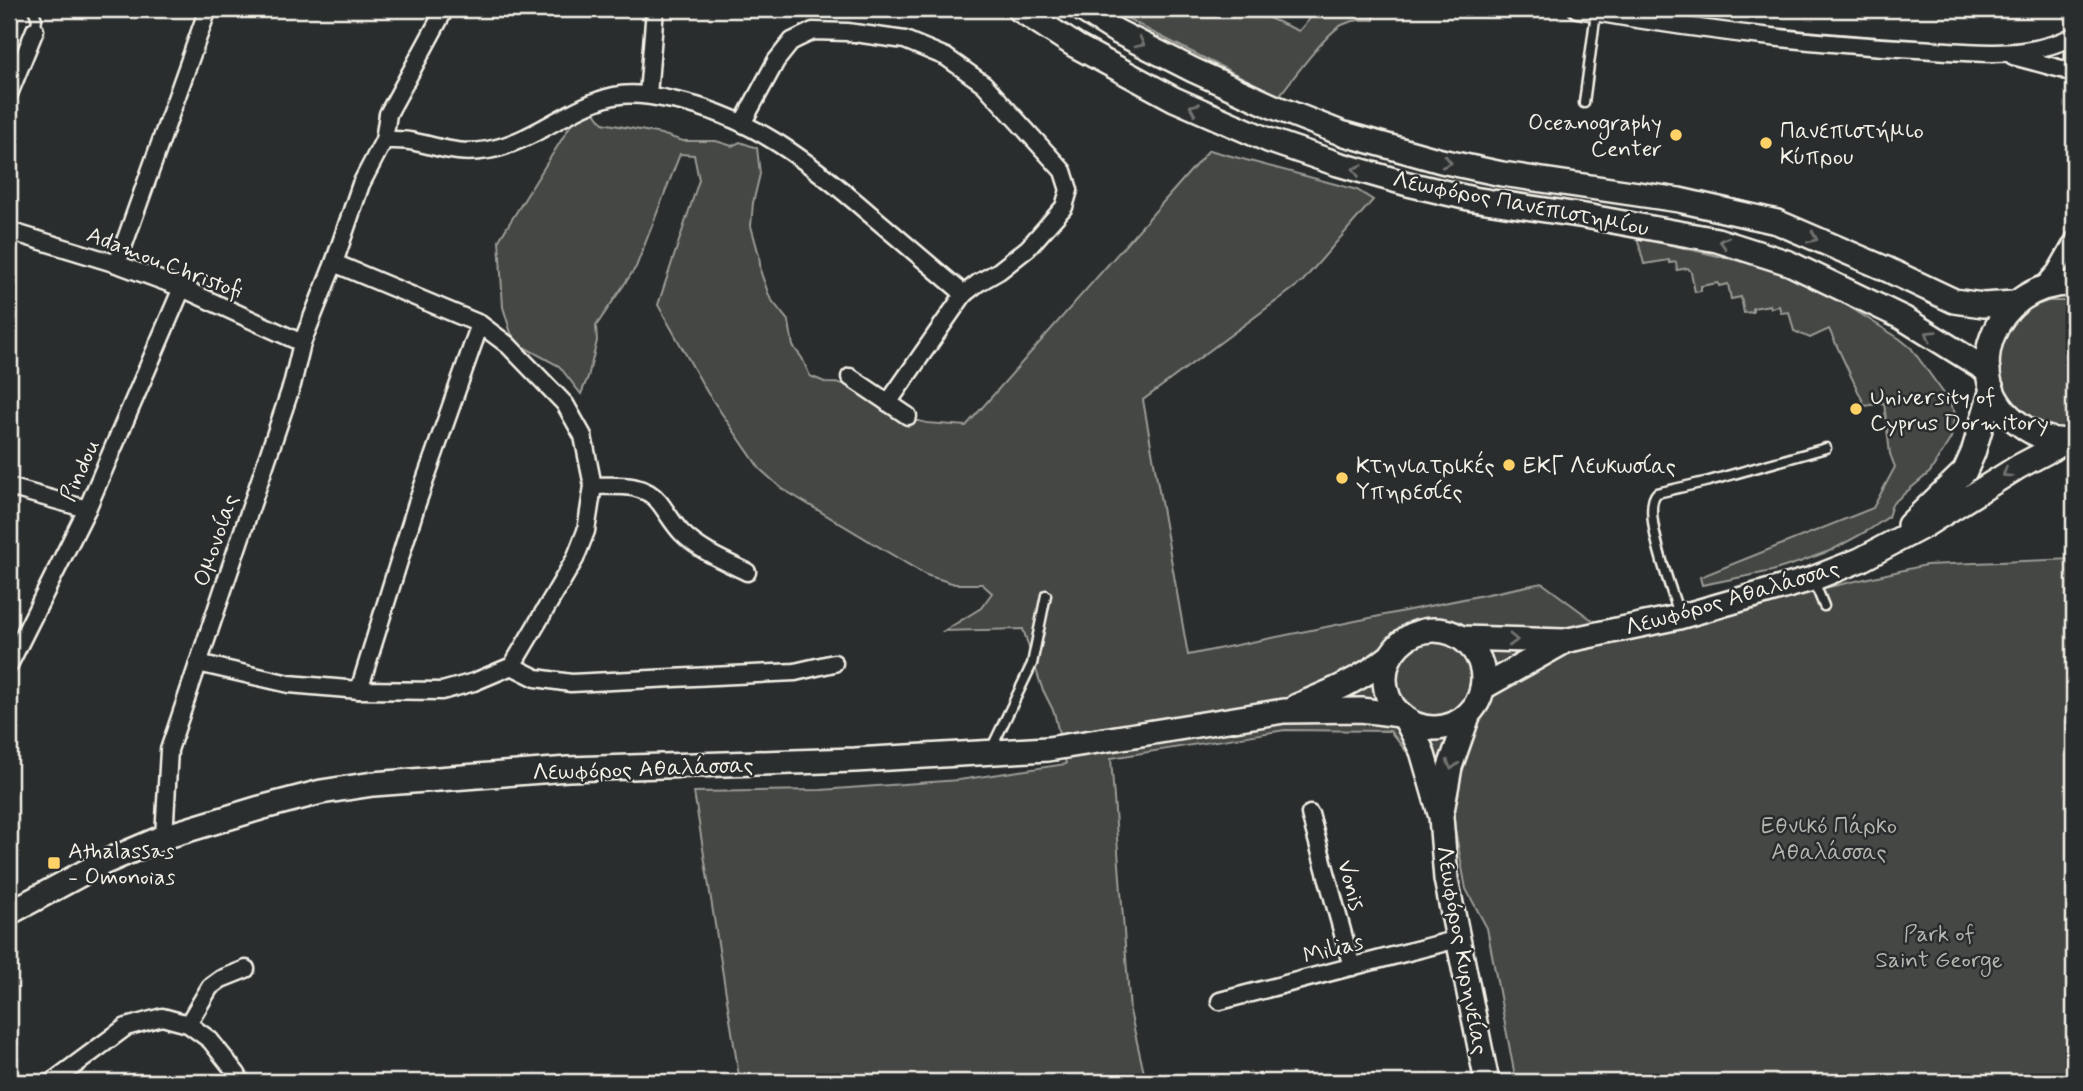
<svg xmlns="http://www.w3.org/2000/svg" width="2083" height="1091" font-family="Mynerve,sans-serif">
  <style>
    .green { fill: #444645; stroke: #9c9c96; stroke-width: 2 }
    .lines { fill: none; stroke-linecap: round; stroke-linejoin: round }
    .service-casing { stroke: #f4f1e8; stroke-width: 13 }
    .minor-casing { stroke: #f4f1e8; stroke-width: 21 }
    .secondary-casing { stroke: #f4f1e8; stroke-width: 28 }
    .service { stroke: #2a2d2e; stroke-width: 8 }
    .minor { stroke: #2a2d2e; stroke-width: 16 }
    .secondary { stroke: #2a2d2e; stroke-width: 23 }
    .oneway { stroke: #71726f }
    .poi-dot { fill: #ffd166; stroke: #2a2d2e; stroke-width: 2.5 }
    .labels { text-anchor: middle; stroke-width: 5; stroke-linejoin: round; paint-order: stroke }
    .poi-label { font-size: 23px; fill: #f4f1e8; stroke: #2a2d2e; text-anchor: start }
    .street-label { font-size: 23px; fill: #f4f1e8; stroke: #2a2d2e }
    .park-label { font-size: 23px; fill: #b6b5af; stroke: #2a2d2e }
  </style>
  <rect width="100%" height="100%" fill="#2a2d2e"/>
  <filter id="ink" filterUnits="userSpaceOnUse"><feTurbulence type="fractalNoise" baseFrequency=".0143" numOctaves="2"/><feDisplacementMap in="SourceGraphic" scale="14" xChannelSelector="R" yChannelSelector="G"/><feConvolveMatrix kernelMatrix="1 2 1 2 8 2 1 2 1" color-interpolation-filters="sRGB"/></filter>
  <g filter="url(#ink)">
    <g class="green">
      <path d="M1111,9H1248L1299,31L1318,9H1374V20C1362,19 1352,20 1342,25C1326,33 1292,80 1279,96L1154,33Z"/>
      <path d="M595,112L603,123L661,134L683,141H716L732,146L740,142L757,148L760,174L753,203L751,226L759,255L761,273L770,298L789,322L793,346L802,358L810,376L827,383L856,384L898,416L927,423L966,426L1209,150L1357,190L1373,200L1302,282L1143,400L1188,655L1542,583L1614,636L1926,565L2074,559V1082H1516L1487,928L1466,889L1451,807L1390,731L1285,730L1111,758L1130,1011L1146,1082H740L694,792L821,790L959,780L1066,764L1054,712L1042,688L1023,629L944,631L981,608L992,593L982,584H955L926,575L781,488L760,469L707,392L658,305L699,180L694,155L680,154L636,267L596,326L597,341L588,377L581,394L559,366L520,345L511,333L503,307L499,240L575,118Z"/>
      <path d="M1637,237L1778,270L1837,299L1900,339L1911,348L1945,395L1955,413L1951,438L1930,472L1892,504L1888,517L1869,530L1832,550L1797,563L1772,571L1702,585L1700,577L1873,508L1895,467L1890,454L1884,403L1865,406L1829,329L1810,338L1794,331L1789,312L1781,313L1779,306L1771,308L1770,305L1753,308V312L1744,313L1741,297L1731,299L1728,284L1719,286L1718,283L1701,286V291L1695,292L1691,272L1688,268L1677,270L1676,262L1670,263L1669,260L1644,264Z"/>
      <path d="M2048,301H2068L2074,303V428L2072,429L2050,430L2014,412L1995,376L2001,337L2012,320L2029,308Z"/>
    </g>
    <g class="lines">
      <defs>
        <g id="service">
          <path d="M33,9L37,19L35,30"/>
          <path d="M1584,103L1596,12"/>
          <path d="M1813,579L1824,606"/>
          <path d="M1679,614C1672,591 1640,509 1657,493L1709,481L1826,448"/>
          <path d="M994,749V743L1032,664L1046,595"/>
        </g>
        <g id="minor">
          <path d="M1577,9C1690,29 1802,43 1917,49C1969,52 2025,61 2074,36"/>
          <path d="M2074,50V60"/>
          <path d="M2013,56L2065,70L2074,75"/>
          <path d="M9,94L35,30"/>
          <path d="M648,95L655,9"/>
          <path d="M384,140L388,114L445,9"/>
          <path d="M9,231L117,264L182,288L302,343"/>
          <path d="M117,264L208,9"/>
          <path d="M2041,288L2056,271L2074,240"/>
          <path d="M850,377L908,416"/>
          <path d="M888,403L964,294"/>
          <path d="M593,486C616,486 643,482 659,502C667,512 673,524 682,533C700,551 724,561 747,572"/>
          <path d="M9,487L87,509"/>
          <path d="M198,663L289,684L359,690L442,691L474,682L512,666L575,559L586,531L593,486L583,436L565,404L508,345L480,324L334,263L361,184L384,140C394,140 405,139 415,142C443,148 459,155 488,150C534,142 569,106 614,96C633,92 654,96 672,100C751,115 812,164 871,215C902,241 933,268 964,294L978,283L999,271L1028,248L1064,207L1069,190L1063,171L984,84L946,57L905,40L847,32L813,31L792,41L776,61L743,122"/>
          <path d="M9,665L87,509L182,288"/>
          <path d="M512,666L536,678L571,683L795,672L834,663"/>
          <path d="M359,690L417,503L480,324"/>
          <path d="M1310,814L1352,967"/>
          <path d="M164,837L169,750L292,385L302,343L334,263"/>
          <path d="M1220,1001L1458,939"/>
          <path d="M188,1024L210,987L221,979L246,969"/>
          <path d="M52,1082L126,1027L162,1017L188,1024L210,1040L237,1074L241,1082"/>
        </g>
        <g id="secondary">
          <path d="M1019,9L1076,46L1174,99L1268,140L1338,164L1408,184L1473,199L1585,216L1717,240L1789,263L1903,318L1988,371"/>
          <path d="M1081,9L1116,31L1193,70L1272,106L1341,133L1441,161L1502,174L1679,200L1777,222L1884,268L1954,301L1983,305L2014,303"/>
          <path d="M2071,440C2053,442 2035,436 2021,425C1955,380 1993,281 2074,284"/>
          <path d="M1909,525L1965,471L1973,453L1992,389"/>
          <circle cx="1434" cy="679" r="49"/>
          <path d="M1461,638L1564,641L1679,617L1812,579L1860,560L1924,526L2018,467L2067,441"/>
          <path d="M1482,688L1562,643"/>
          <path d="M1297,706C1331,692 1360,680 1389,657"/>
          <path d="M1406,720L1422,751L1441,817L1446,879L1487,1082"/>
          <path d="M1442,811L1450,767L1469,713"/>
          <path d="M9,913L98,865L164,837L260,808L321,792L373,784L568,769L855,760L1048,749L1284,711L1361,710L1400,715"/>
        </g>
      </defs>
      <use href="#service" class="service-casing"/>
      <use href="#minor" class="minor-casing"/>
      <use href="#secondary" class="secondary-casing"/>
      <use href="#service" class="service"/>
      <use href="#minor" class="minor"/>
      <use href="#secondary" class="secondary"/>
    </g>
    <defs><path id="oneway-chevron" d="M-2-3.5L2.5 0L-2 3.5" fill="none" stroke-width="1.6" stroke-linecap="round" stroke-linejoin="round" transform="scale(1.75)"/></defs>
    <g class="oneway">
      <use href="#oneway-chevron" transform="translate(1140 43) rotate(27)"/>
      <use href="#oneway-chevron" transform="translate(1194 108) rotate(-156)"/>
      <use href="#oneway-chevron" transform="translate(1447 162) rotate(13)"/>
      <use href="#oneway-chevron" transform="translate(1357 170) rotate(-164)"/>
      <use href="#oneway-chevron" transform="translate(1813 238) rotate(23)"/>
      <use href="#oneway-chevron" transform="translate(1724 242) rotate(-164)"/>
      <use href="#oneway-chevron" transform="translate(1930 335) rotate(-148)"/>
      <use href="#oneway-chevron" transform="translate(2007 473) rotate(148)"/>
      <use href="#oneway-chevron" transform="translate(1513 640) rotate(2)"/>
      <use href="#oneway-chevron" transform="translate(1452 765) rotate(105)"/>
    </g>
  </g>
  <g class="poi-dot">
    <circle cx="1676" cy="135" r="7"/>
    <circle cx="1766" cy="143" r="7"/>
    <circle cx="1856" cy="409" r="7"/>
    <circle cx="1509" cy="465" r="7"/>
    <circle cx="1342" cy="478" r="7"/>
    <rect x="47" y="856" width="14" height="14" rx="3.5"/>
  </g>
  <g class="labels">
    <g class="poi-label">
      <text x="1662" y="130" text-anchor="end">Oceanography<tspan x="1662" dy="26">Center</tspan></text>
      <text x="1780" y="138">Πανεπιστήμιο<tspan x="1780" dy="26">Κύπρου</tspan></text>
      <text x="1870" y="404">University of<tspan x="1870" dy="26">Cyprus Dormitory</tspan></text>
      <text x="1356" y="473">Κτηνιατρικές<tspan x="1356" dy="26">Υπηρεσίες</tspan></text>
      <text x="1523" y="473">ΕΚΓ Λευκωσίας</text>
      <text x="68" y="858">Athalassas<tspan x="68" dy="26">- Omonoias</tspan></text>
    </g>
    <g class="street-label">
      <text transform="translate(1521 203) rotate(11)" y="8">Λεωφόρος Πανεπιστημίου</text>
      <text transform="translate(165 262) rotate(21)" y="8">Adamou Christofi</text>
      <text transform="translate(79 470) rotate(-66)" y="8">Pindou</text>
      <text transform="translate(215 540) rotate(-71)" y="8">Ομονοίας</text>
      <text transform="translate(1732 597) rotate(-16)" y="8">Λεωφόρος Αθαλάσσας</text>
      <text transform="translate(643 768) rotate(-2)" y="8">Λεωφόρος Αθαλάσσας</text>
      <text transform="translate(1352 885) rotate(75)" y="8">Vonis</text>
      <text transform="translate(1333 948) rotate(-15)" y="8">Milias</text>
      <text transform="translate(1463 950) rotate(80)" y="8">Λεωφόρος Κυρηνείας</text>
    </g>
    <g class="park-label">
      <text x="1829" y="833">Εθνικό Πάρκο<tspan x="1829" dy="26">Αθαλάσσας</tspan></text>
      <text x="1939" y="941">Park of<tspan x="1939" dy="26">Saint George</tspan></text>
    </g>
  </g>
  <rect width="2083" height="1091" fill="none" stroke="#2a2d2e" stroke-width="35"/>
  <rect x="18" y="18" width="2048" height="1056" fill="none" stroke="#f4f1e8" stroke-width="2.5" filter="url(#ink)"/>
</svg>
